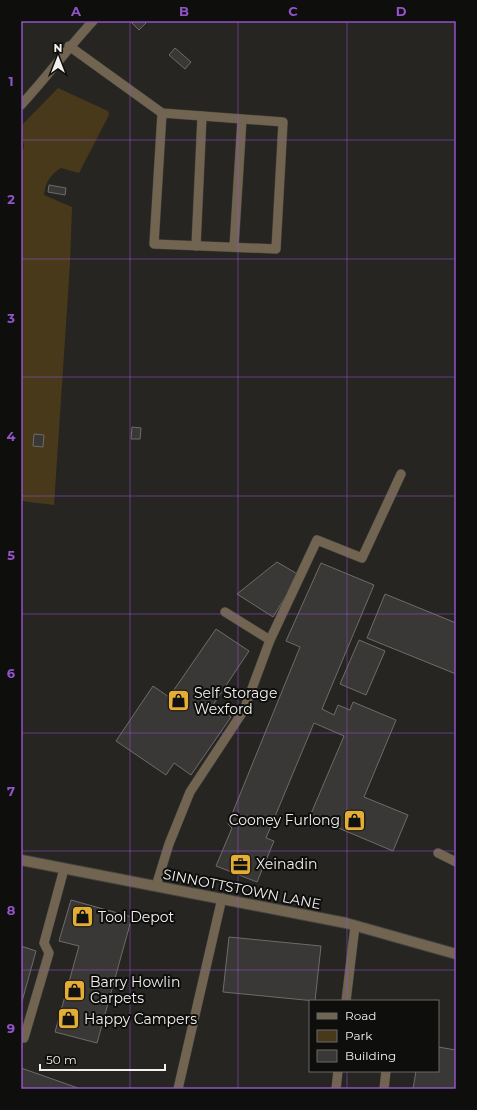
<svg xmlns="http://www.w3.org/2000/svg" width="477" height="1110" font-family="Montserrat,sans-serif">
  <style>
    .green { fill: #48391b }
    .building { fill: #3a3836; stroke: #6d6c69 }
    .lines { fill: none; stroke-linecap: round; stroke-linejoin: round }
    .service-casing { stroke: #43423f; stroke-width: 10 }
    .tertiary-casing { stroke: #43423f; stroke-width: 12 }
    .service { stroke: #716551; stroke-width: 9 }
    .tertiary { stroke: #716551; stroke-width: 10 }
    .grid { fill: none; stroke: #9353c9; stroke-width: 1; stroke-opacity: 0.55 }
    .labels { text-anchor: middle; stroke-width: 4; stroke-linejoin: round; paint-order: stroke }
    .poi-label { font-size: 14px; fill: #f2f1f0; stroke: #0e0e0d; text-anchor: start }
    .street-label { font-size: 14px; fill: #f2f1f0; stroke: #0e0e0d }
    .neatline { fill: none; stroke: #9353c9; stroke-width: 1.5 }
    .grid-label { font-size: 13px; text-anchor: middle; font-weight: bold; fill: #9353c9 }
  </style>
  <rect width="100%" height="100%" fill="#262522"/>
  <path class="green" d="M58,88L108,111L109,115L79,173L61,168C50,175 46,181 44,195L72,207L70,264L54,505L21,501V154L24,147L21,126Z"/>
  <g class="building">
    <path d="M130,21H144L146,23L139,30Z"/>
    <path d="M175,48L191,62L185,69L169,55Z"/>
    <path d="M49,185L66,188L65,195L48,192Z"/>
    <path d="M132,427L141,428L140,439H131Z"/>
    <path d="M34,434L44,435L43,447L33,446Z"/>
    <path d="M277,562L299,575L273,617L237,594Z"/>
    <path d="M321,563L374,585L322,709L334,715L338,705L350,710L353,702L396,720L364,797L408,815L393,851L310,816L344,736L314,723L266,838L274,841L257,882L216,866L232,828L228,824L300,647L286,641Z"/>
    <path d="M385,594L456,623V674L367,638Z"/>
    <path d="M216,629L249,651L213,705L231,717L191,775L174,763L166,775L116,741L153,686L169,697Z"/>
    <path d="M359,640L385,651L366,695L340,684Z"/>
    <path d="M71,900L132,917L97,1043L55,1032L79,946L59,941Z"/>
    <path d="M229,937L321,946L315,1001L223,992Z"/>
    <path d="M21,946L36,951L21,1005Z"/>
    <path d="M438,1047L456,1050V1089H413L416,1071H438Z"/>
    <path d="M21,1068L78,1088L77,1089H21Z"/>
  </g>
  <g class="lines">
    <defs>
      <g id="service">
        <path d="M69,46L162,113L283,122L276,249L154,244L162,113"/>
        <path d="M21,105C46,78 68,48 93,21"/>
        <path d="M196,246L202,116"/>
        <path d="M234,247L242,119"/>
        <path d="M270,640L317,540L362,558L401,474"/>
        <path d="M438,853L456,862"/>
        <path d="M156,886L169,844L190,792L244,710L270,640L225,612"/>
        <path d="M346,1001L355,926"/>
        <path d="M24,1038L49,953L44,943L64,869"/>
        <path d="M178,1089L222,898"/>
        <path d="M336,1089L338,1071"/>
        <path d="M384,1089L386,1071"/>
      </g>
      <path id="tertiary" d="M21,860L346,923L456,954"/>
    </defs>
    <use href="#service" class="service-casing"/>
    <use href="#tertiary" class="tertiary-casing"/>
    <use href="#service" class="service"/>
    <use href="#tertiary" class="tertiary"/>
  </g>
  <path class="grid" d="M130,21V1089M238,21V1089M347,21V1001M21,140H456M21,259H456M21,377H456M21,496H456M21,614H456M21,733H456M21,851H456M21,970H456M347,1071V1089"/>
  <defs>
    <symbol id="shop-square" viewBox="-11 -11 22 22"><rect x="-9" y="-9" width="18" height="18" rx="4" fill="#e4ad35" stroke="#0e0e0d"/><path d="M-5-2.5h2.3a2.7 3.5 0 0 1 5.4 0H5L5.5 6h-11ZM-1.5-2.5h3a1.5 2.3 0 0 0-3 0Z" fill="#111"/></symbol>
    <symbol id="office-square" viewBox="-11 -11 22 22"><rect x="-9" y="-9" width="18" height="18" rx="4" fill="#e4ad35" stroke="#0e0e0d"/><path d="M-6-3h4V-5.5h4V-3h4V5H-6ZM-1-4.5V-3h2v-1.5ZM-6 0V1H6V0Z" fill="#111"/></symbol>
  </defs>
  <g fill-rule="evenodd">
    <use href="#shop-square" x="166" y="688" width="25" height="25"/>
    <use href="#shop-square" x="342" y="808" width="25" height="25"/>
    <use href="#office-square" x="228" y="852" width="25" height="25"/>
    <use href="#shop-square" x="70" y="904" width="25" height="25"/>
    <use href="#shop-square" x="62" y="978" width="25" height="25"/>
    <use href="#shop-square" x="56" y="1006" width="25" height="25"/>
  </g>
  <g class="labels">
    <g class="poi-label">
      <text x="194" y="698">Self Storage<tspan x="194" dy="16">Wexford</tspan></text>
      <text x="340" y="825" text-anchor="end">Cooney Furlong</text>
      <text x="256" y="869">Xeinadin</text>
      <text x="98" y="922">Tool Depot</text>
      <text x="90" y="987">Barry Howlin<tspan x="90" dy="16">Carpets</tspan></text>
      <text x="84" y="1024">Happy Campers</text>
    </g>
    <g class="street-label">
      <text transform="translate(242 889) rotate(11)" y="5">SINNOTTSTOWN LANE</text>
    </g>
  </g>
  <rect width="477" height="1110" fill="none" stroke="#0e0e0d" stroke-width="44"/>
  <rect x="309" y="1000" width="130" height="72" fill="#0e0e0d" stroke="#696968"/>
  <rect x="317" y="1013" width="20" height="6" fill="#716551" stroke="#696968"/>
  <text x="345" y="1020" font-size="12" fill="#f2f1f0">Road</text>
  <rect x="317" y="1030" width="20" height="12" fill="#48391b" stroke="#696968"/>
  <text x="345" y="1040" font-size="12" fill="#f2f1f0">Park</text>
  <rect x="317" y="1050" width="20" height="12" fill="#3a3836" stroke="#696968"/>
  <text x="345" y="1060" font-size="12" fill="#f2f1f0">Building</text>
  <g transform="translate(58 58)" stroke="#0e0e0d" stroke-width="3" paint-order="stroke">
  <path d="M0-3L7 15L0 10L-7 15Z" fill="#f2f1f0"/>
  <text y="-6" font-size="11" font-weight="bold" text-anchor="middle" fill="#f2f1f0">N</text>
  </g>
  <path d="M40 1064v6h125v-6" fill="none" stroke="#f2f1f0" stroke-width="2"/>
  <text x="46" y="1064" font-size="12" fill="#f2f1f0" stroke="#0e0e0d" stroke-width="3" paint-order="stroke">50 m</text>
  <rect x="22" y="22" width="433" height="1066" class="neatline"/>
  <g class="grid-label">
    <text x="76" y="16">A</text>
    <text x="184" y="16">B</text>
    <text x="293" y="16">C</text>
    <text x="401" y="16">D</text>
    <text x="11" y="86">1</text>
    <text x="11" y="204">2</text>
    <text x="11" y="323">3</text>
    <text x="11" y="441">4</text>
    <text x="11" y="560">5</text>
    <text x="11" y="678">6</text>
    <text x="11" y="796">7</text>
    <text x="11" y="915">8</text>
    <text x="11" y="1033">9</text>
  </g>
</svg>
